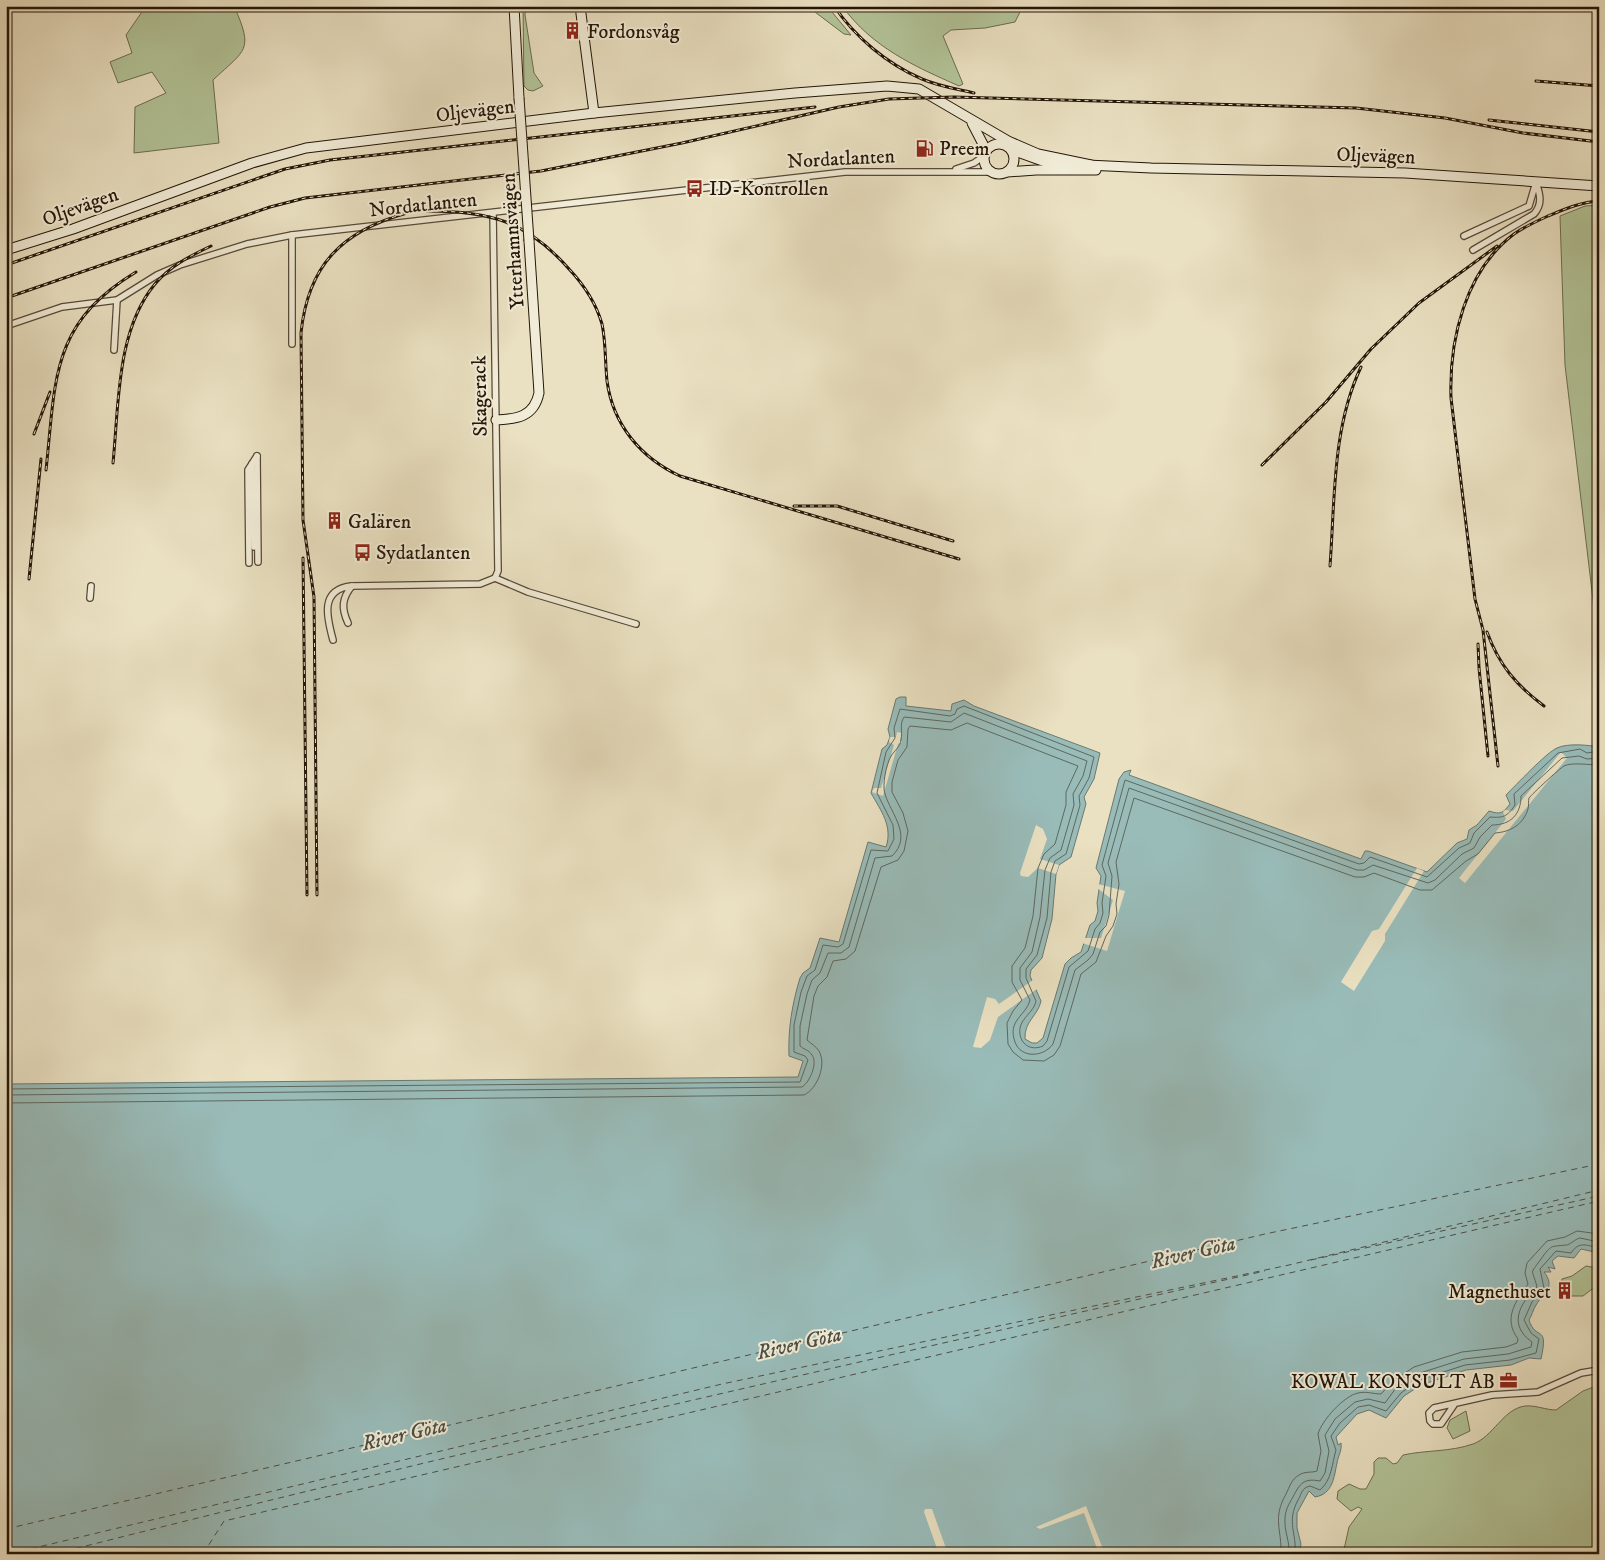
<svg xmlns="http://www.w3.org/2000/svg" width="1605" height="1560" font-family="'IM FELL DW Pica',serif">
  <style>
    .green { fill: #b2c397; stroke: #6b6c4f }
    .water { fill: #99bcb9; stroke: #6a7972 }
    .pier { fill: #eae1c2 }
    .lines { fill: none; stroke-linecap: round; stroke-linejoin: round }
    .shore { stroke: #5e6860; stroke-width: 1 }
    .ferry { stroke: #4d4f45; stroke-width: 1; stroke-dasharray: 6 5; stroke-linecap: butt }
    .street-casing { stroke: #564836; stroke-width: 8 }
    .secondary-casing { stroke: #241507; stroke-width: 11 }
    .street { stroke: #f1ecd7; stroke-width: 5.5 }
    .secondary { stroke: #f1ecd7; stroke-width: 9 }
    .rail-casing { stroke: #241507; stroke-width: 3 }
    .rail { stroke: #f1ecd7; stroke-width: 1; stroke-dasharray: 4; stroke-linecap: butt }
    .secondary-bridge-casing { stroke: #241507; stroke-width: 11; stroke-linecap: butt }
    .secondary-bridge { stroke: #f1ecd7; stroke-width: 9 }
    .labels { text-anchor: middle; stroke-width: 4; stroke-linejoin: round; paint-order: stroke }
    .poi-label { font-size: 20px; fill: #241507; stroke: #f1ecd7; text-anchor: start }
    .street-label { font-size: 20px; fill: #241507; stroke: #f1ecd7 }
    .water-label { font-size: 21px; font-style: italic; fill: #4d4f45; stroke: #f1ecd7 }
  </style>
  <rect width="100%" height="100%" fill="#eae1c2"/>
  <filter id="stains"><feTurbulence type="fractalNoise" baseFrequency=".004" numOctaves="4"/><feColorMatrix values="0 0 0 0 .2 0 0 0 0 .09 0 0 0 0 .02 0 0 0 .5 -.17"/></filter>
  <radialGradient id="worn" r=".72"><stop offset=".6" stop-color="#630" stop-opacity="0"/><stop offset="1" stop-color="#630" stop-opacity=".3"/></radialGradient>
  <g class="green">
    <path d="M146,6H234C254,51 246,49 213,80L219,143L134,153L135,107L166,93L152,72L118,83L110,62L132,53L126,35Z"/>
    <path d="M523,6H526L525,15L534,73L543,86L533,91L528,90L524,86Z"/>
    <path d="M807,6H827L851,35L844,34Z"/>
    <path d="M842,6H1023L1015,22L985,28L951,30L943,36L963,84L959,86C914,66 873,48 842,6Z"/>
    <path d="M1599,205V628L1596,625L1565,365L1560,216L1585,206Z"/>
    <path d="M1586,1266L1597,1268L1599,1284L1583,1296H1569L1568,1288L1561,1287L1562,1279L1572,1276Z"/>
    <path d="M1599,1385V1554H1343L1349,1527L1362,1509L1358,1507L1351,1511L1337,1499L1338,1491L1349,1484L1360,1489H1366L1374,1474V1462L1378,1458H1386L1393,1464L1397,1463L1403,1455C1426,1450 1450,1452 1473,1444C1493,1437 1503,1409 1525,1406C1536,1405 1546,1410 1556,1410L1583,1391Z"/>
    <path d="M1466,1411L1470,1431L1453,1439L1447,1428L1450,1420Z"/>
  </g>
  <path class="water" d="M900,697H906V706L951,711L952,704L964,700L974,706L1100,753L1094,779L1084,797L1086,804L1071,857L1059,865L1056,874L1052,919L1042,958L1031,970L1030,976L1041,1001C1038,1016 1024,1021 1025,1039L1032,1043H1037L1043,1038L1065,964L1071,958L1081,952L1090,925L1095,921L1098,911L1097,903L1101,876L1096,868L1119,779L1124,772L1131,770L1129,775L1361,859L1365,851H1368L1427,872L1457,843L1467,839L1469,830L1477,825L1489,811C1501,815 1503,813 1510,804L1506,795C1515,786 1547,752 1557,748C1567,743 1589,745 1599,747V1253L1581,1249L1574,1258L1558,1256L1552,1261L1555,1269L1548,1267L1551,1272H1544C1556,1287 1544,1292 1536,1305C1533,1310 1532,1315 1529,1320C1536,1342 1549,1323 1541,1359L1529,1358L1511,1365L1466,1370L1421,1385L1404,1396L1386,1418L1369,1410L1357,1414L1336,1437L1338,1445L1341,1443C1342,1451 1338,1456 1337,1463C1334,1477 1333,1494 1315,1497L1309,1491L1297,1513V1528L1301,1544L1299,1554H6V1084L798,1077L803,1061L789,1056C788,1029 792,1004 800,978L803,973L810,968L820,938L839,942L868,842L886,847C893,826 881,811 871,793L882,749L887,745L890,737L888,729L896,699Z"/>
  <g class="pier">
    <path d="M897,732L902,733L900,740L902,742L898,744L883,796L872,792L874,788H881L894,745L889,742L890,737H896Z"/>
    <path d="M1561,752L1567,758L1465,883L1459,878L1506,819L1503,812L1505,810L1513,811Z"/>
    <path d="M1036,825L1043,829L1047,839L1040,859L1059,865L1056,874L1038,868L1028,877L1021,876L1020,873Z"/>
    <path d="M1417,868L1424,871L1385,934V941L1354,991L1341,982L1372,931L1379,929Z"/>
    <path d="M1098,884L1125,891L1107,951L1082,943L1084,938H1101L1113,900L1097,888Z"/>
    <path d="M1033,980L1037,989L998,1017L990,1040L981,1048L973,1047L987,997L995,999L999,1004Z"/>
    <path d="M1086,1506L1105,1554H1099L1084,1513L1040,1529L1036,1527Z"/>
    <path d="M925,1509H932L948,1554H939L924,1512Z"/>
  </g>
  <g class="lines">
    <g class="shore">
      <path d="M6,1089L800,1082L808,1060L805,1056L794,1052V1025L801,992L807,976L815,970L823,945L838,947L843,944L871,850L888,851L894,839L893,825L877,793L886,752L895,738L894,728L900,709L950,716L955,714L957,709L964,706L1094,757L1089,778L1079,796L1080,805L1066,854L1055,861L1051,872L1047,918L1037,955L1026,969V978L1036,1001C1034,1012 1022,1017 1020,1028C1018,1042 1029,1052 1043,1046L1047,1041L1069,967L1088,951L1095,929L1100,923L1103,913L1102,903L1106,876L1102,865L1125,780L1359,864L1364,863L1370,857L1427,877L1459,848L1470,843L1474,833L1490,817C1503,818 1507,817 1515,805L1514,794L1558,753L1580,749L1587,753L1599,751"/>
      <path d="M6,1095L802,1087C810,1082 818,1063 812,1055C809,1050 803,1049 800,1046V1026L807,994L812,980L820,973L828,953H841L849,947L875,858L892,856C913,836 891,814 885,794C882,785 886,765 891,756C895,750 900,747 901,740C903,731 899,725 904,717L951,722L964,713L1087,761L1083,776L1073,794L1074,805L1061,850L1050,858L1045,870L1040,917L1032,952L1020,968V980L1030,1000C1026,1016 1007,1020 1015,1042C1021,1059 1044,1057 1053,1044L1075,970L1088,960L1093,954L1100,932L1106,926L1109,915L1112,876L1108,863L1129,788L1357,870H1364L1373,865L1428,883L1435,880L1462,854L1474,848L1480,837L1492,825C1511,825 1521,814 1521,796L1562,758L1579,756L1587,759L1599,758"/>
      <path d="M6,1103L804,1095C817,1089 827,1065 819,1051C816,1046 811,1044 807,1040L814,996L818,986L827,977L833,961L846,959L855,951L881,867L898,860L904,851L908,831L903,813L892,792V782L898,760L907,747L908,729L910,726L951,730L967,723L1078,766L1066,792V805L1055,844L1044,854L1038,868L1033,916L1025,948L1012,966V982L1022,1000L1013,1011L1007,1023L1008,1044L1013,1052L1023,1060L1044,1061L1054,1055L1060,1046L1081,974L1096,962L1106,936L1113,926L1117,914L1116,904L1119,884L1116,862L1134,798L1355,877H1364L1374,873L1420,890H1432L1466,861L1478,854L1495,833C1510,832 1523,825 1528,809C1529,806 1528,801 1529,798C1532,794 1560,768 1564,766C1571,762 1590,765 1599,765"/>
      <path d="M1281,1554C1282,1529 1272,1519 1286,1494C1290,1486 1291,1480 1299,1475C1305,1471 1312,1473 1317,1471L1321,1451L1318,1434C1322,1420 1344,1396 1358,1393C1367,1391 1373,1394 1381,1394L1393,1381L1414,1367L1462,1352L1506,1347L1517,1343L1518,1339C1503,1319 1515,1302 1528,1284L1525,1273L1527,1263L1547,1241L1565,1237L1577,1231L1599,1234"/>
      <path d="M1289,1554C1290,1541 1284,1531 1285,1519C1285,1510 1289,1504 1293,1497C1300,1483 1304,1478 1320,1481L1325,1473L1329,1451L1325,1435L1335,1419L1355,1402L1368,1399L1385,1403L1396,1388L1417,1374L1464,1359L1508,1354L1531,1347L1532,1342C1508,1325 1519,1304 1537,1287C1532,1267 1529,1276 1541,1259C1552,1244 1550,1247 1566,1245C1570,1245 1575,1239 1580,1238L1599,1242"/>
      <path d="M1295,1554C1297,1532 1286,1523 1298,1500C1302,1494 1301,1488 1310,1486L1320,1490C1332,1480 1332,1463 1336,1450L1331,1436L1340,1423L1358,1407L1369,1405L1386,1411L1401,1393L1419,1380L1465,1365L1510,1360L1536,1353L1539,1339L1531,1333L1524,1320L1532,1302L1544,1288L1540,1269L1556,1251L1571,1253C1579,1241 1586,1245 1599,1248"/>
    </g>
    <g class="ferry">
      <path d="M1311,1260L1599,1196"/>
      <path d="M6,1529L1265,1234L1599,1164"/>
      <path d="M9,1554L722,1384L1289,1265L1599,1190"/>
      <path d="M54,1554C456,1452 861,1361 1265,1271"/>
      <path d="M203,1554L224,1521L1599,1201"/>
    </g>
    <defs>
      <g id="street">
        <path d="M956,169L974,163L984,156"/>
        <path d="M493,213L498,571L495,578"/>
        <path d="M292,235V344"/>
        <path d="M1464,236L1529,206L1536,182"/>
        <path d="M1473,250L1534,214C1543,204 1540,194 1536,182"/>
        <path d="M6,326L62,307L117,300L157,275L180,265L247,244L292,235L845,172H991"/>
        <path d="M114,350L117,300"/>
        <path d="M257,456L258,562"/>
        <path d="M252,464L254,547"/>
        <path d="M249,563L248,470L257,456"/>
        <path d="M495,578L528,592L636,624"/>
        <path d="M352,586L480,584L495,578"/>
        <path d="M90,598L91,586"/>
        <path d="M333,640C327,618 319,589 352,586C342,598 341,608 348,623"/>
        <path d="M1454,1405L1441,1424H1433L1430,1421L1429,1413L1434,1408L1492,1395L1538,1392L1581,1373L1599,1370"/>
      </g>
      <g id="secondary">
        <path d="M514,6L519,98"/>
        <path d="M580,6L594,113"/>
        <path d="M972,123L986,150"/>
        <circle cx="999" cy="159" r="15"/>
        <path d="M1012,150L1051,164H1069"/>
        <path d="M1087,165L1151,168L1405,173L1599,186"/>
        <path d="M1007,172L1036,170H1096"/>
        <path d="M6,250L73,229L252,163L306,148L594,113L795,93L887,86L919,89L1008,141L1038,154L1091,165"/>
        <path d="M496,420C517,419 534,417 539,393L529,241"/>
      </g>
    </defs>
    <use href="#street" class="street-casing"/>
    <use href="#secondary" class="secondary-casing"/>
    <use href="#street" class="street"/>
    <use href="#secondary" class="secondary"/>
    <defs>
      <g id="rail">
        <path d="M834,6C855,37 887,64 922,79C938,86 957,89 974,93"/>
        <path d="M1536,81L1599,86"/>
        <path d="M1489,120L1599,132"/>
        <path d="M427,211C490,211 527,221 569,269C584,285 596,303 602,324C606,343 605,362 607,381C613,425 641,458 680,476L959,559"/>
        <path d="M6,265L285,169L330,160L815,107"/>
        <path d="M6,298L270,207L305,198L541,171L682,143L839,107L889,99L954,97L1356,108L1445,118L1523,133L1599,142"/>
        <path d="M34,434L50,392"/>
        <path d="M113,463C119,405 116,331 155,284C170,266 190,256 211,246"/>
        <path d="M1262,465L1326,402L1371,349L1419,303L1497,246"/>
        <path d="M46,470C56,379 50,324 136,272"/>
        <path d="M794,506H837L953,541"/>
        <path d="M303,558L307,895"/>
        <path d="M1330,566C1335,500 1332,428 1361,367"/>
        <path d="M29,579L41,459"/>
        <path d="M1487,632C1499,665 1516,685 1544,706"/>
        <path d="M1478,644L1479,668L1488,756"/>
        <path d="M1498,766L1483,630L1475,599L1451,398C1449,340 1465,271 1514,234C1524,227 1537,221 1548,216C1565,209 1581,202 1599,201"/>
        <path d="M317,895L314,597L303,520L301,333C308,265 342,231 407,213"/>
      </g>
    </defs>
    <use href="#rail" class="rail-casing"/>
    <use href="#rail" class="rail"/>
    <defs>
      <path id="secondary-bridge" d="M519,98L529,241"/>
    </defs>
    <use href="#secondary-bridge" class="secondary-bridge-casing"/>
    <use href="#secondary-bridge" class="secondary-bridge"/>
  </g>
  <defs>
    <symbol id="building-bare" viewBox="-9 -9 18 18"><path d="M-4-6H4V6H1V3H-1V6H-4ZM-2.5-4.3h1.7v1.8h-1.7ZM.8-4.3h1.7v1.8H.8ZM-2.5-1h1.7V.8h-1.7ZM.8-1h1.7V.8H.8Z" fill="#8f2418" stroke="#f1ecd7" stroke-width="2.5" paint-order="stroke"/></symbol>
    <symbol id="fuel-bare" viewBox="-9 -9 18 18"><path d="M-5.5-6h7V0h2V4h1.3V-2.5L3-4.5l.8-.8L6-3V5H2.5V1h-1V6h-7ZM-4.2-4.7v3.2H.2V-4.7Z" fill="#8f2418" stroke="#f1ecd7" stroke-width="2.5" paint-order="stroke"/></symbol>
    <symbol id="bus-bare" viewBox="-9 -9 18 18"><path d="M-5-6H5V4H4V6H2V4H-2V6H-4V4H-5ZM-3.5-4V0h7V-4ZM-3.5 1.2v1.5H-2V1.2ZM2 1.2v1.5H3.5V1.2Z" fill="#8f2418" stroke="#f1ecd7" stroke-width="2.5" paint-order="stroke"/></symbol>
    <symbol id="office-bare" viewBox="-9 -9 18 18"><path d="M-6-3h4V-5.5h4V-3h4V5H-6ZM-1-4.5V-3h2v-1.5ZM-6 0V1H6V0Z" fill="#8f2418" stroke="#f1ecd7" stroke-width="2.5" paint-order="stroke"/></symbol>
  </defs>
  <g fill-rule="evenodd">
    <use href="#building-bare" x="560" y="18" width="25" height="25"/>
    <use href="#fuel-bare" x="912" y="136" width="25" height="25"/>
    <use href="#bus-bare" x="682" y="176" width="25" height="25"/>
    <use href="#building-bare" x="322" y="508" width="25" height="25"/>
    <use href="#bus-bare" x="350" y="540" width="25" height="25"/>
    <use href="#building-bare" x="1552" y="1278" width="25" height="25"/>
    <use href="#office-bare" x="1496" y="1368" width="25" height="25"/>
  </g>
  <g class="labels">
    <g class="poi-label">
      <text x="587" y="38">Fordonsvåg</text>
      <text x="939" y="155">Preem</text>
      <text x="709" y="195">ID-Kontrollen</text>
      <text x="348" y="528">Galären</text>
      <text x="376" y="559">Sydatlanten</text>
      <text x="1551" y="1298" text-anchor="end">Magnethuset</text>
      <text x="1495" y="1388" text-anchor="end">KOWAL KONSULT AB</text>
    </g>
    <g class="street-label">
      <text transform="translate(475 110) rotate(-7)" y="7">Oljevägen</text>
      <text transform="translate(1376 155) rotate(2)" y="7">Oljevägen</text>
      <text transform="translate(841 158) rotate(-3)" y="7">Nordatlanten</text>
      <text transform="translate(423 204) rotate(-6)" y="7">Nordatlanten</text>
      <text transform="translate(80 206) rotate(-20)" y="7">Oljevägen</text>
      <text transform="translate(512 241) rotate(-94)" y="7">Ytterhamnsvägen</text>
      <text transform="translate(479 396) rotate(-91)" y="7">Skagerack</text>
    </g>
    <g class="water-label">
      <text transform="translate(1193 1252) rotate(-13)" y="7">River Göta</text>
      <text transform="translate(799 1343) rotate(-13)" y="7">River Göta</text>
      <text transform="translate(404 1434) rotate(-13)" y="7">River Göta</text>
    </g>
  </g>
  <rect width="1605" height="1560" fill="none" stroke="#eae1c2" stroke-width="25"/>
  <rect x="8" y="8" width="1590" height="1545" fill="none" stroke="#241507" stroke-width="2.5"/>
  <rect x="12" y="12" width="1580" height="1535" fill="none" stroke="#241507"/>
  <rect width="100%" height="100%" filter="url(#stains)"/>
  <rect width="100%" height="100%" fill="url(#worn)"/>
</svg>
